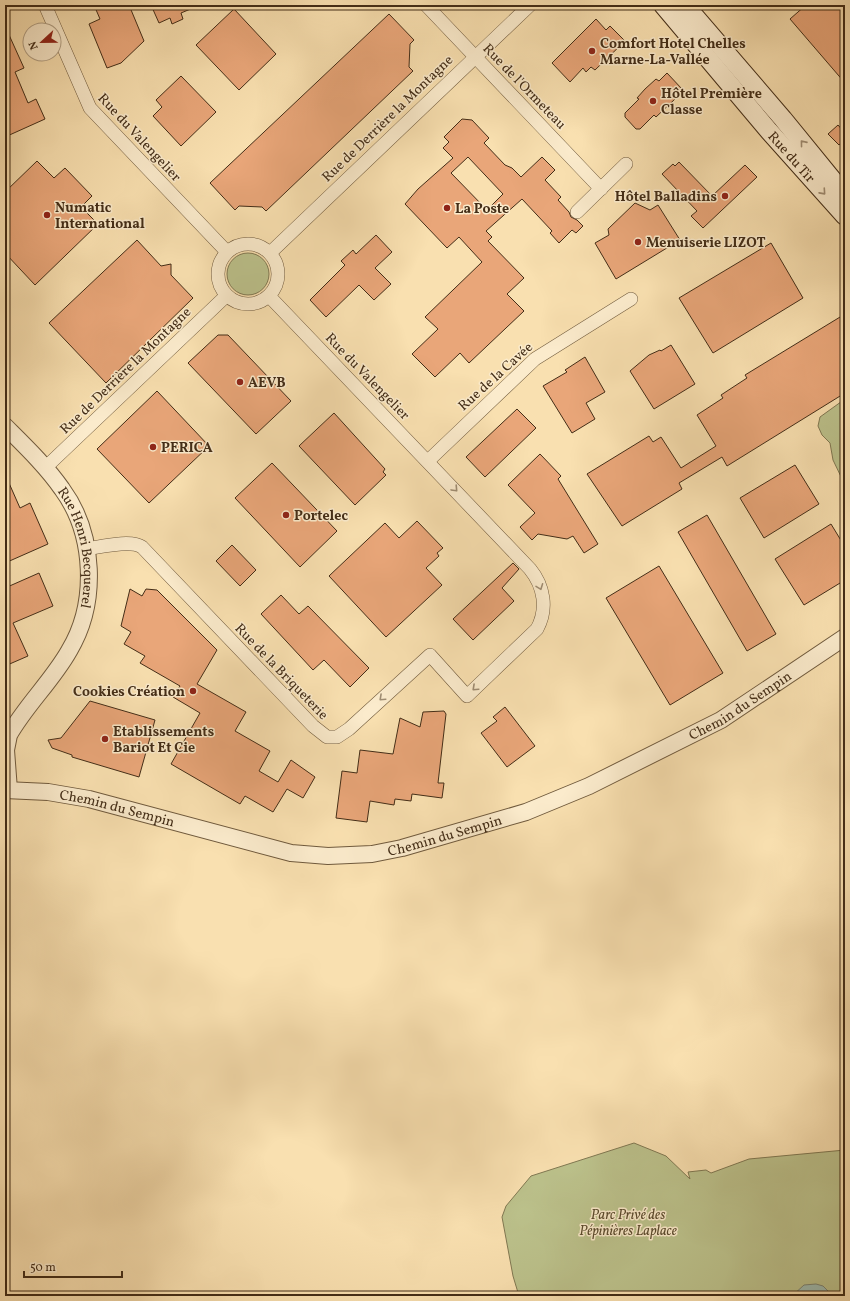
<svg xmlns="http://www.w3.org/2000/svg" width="850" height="1301" font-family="Vollkorn,serif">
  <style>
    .green { fill: #bcc28c; stroke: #807852 }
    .water { fill: #9ebcb1; stroke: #7a8373 }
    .building { fill: #e9a679; stroke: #432d17; fill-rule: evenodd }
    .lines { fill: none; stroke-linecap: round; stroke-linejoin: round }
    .minor-casing { stroke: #705a3d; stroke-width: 14 }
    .tertiary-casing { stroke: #705a3d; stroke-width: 18 }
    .secondary-casing { stroke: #432d17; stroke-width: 20 }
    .minor { stroke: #fbebcc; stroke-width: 13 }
    .tertiary { stroke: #fbebcc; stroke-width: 16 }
    .secondary { stroke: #fbebcc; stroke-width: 18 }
    .oneway { stroke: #9f8c72 }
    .poi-dot { fill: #8f2418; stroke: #fbebcc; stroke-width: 1.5 }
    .labels { text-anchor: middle; stroke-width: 3; stroke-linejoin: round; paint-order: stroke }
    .poi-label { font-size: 14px; font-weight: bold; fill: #432d17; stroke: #fbebcc; text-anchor: start }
    .street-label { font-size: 14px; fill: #432d17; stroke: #fbebcc }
    .park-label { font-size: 14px; font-style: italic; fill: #5b4b2e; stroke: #fbebcc }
  </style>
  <rect width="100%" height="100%" fill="#f9e0b0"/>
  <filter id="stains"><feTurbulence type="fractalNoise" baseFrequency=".005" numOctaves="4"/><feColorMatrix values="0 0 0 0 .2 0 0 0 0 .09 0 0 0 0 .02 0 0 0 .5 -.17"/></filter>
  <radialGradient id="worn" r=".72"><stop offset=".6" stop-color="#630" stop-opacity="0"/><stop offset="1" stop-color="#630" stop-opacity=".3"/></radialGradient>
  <g class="green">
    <circle cx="248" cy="274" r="21"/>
    <path d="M845,399V485L833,460L830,443L822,435L818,426L820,417Z"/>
    <path d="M634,1143L666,1156L690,1179L688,1172L706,1170L711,1173L749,1159L845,1150V1296H519L513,1276L502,1217L506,1206L531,1176Z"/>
  </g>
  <path class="water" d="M816,1284L823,1286L833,1296H792L804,1285Z"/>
  <g class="building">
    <path d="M94,5H129L144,41L121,63L107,68L89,24L100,19Z"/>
    <path d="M151,5H200L181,13L183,19L172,24L170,18L159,23Z"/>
    <path d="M806,5H845V83L790,19Z"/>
    <path d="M234,9L276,54L239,90L196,45Z"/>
    <path d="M389,14L414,40L410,44L409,67L413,71L266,211L262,207L239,206L235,210L210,183Z"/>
    <path d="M596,19L606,30L610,26L625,41L595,70L591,67L586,72L583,68L570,82L552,63Z"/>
    <path d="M5,26L24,68L15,72L28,103L36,99L45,119L5,137Z"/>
    <path d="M667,73L682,89L674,97L675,99L656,117L654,115L640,129H636L625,117V113L639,99L637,98L645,89L656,79L659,81Z"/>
    <path d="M181,76L216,112L181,146L153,116L162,107L156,100Z"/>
    <path d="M462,119L472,120L489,138L484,143L505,165L512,168L521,177L542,157L555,170L545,180L561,197L558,200L569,212L571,217L577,220L583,226L576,233L572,230L559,243L550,233L552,231L522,199L486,231L492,237L488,241L524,278L507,294L524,311L469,363L460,353L435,377L412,354L438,329L425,317L482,262L459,237L447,248L405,204L418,189L453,158L443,148L449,142L444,137ZM468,157L503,194L487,210L451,173Z"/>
    <path d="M838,125L845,133V140L839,145L828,134Z"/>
    <path d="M37,161L54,178L65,168L92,196L81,207L98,224L35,285L5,253V192Z"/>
    <path d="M679,162L712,196L745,165L757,177L703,228L691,216L697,211L662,174L673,164L675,166Z"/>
    <path d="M635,203L650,210L658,205L680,240L616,279L595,243L609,235L608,229Z"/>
    <path d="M376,235L392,252L375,268L391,284L374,300L359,285L326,317L310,300L345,265L341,261L353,250L356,254Z"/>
    <path d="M137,240L161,266L171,264V275L193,298L106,383L49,323Z"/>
    <path d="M771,243L803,298L713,353L679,298Z"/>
    <path d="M845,314V393L727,466L722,457L679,483L682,489L622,526L587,474L649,436L653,442L661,437L681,468L716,446L697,415L723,398L721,395L747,378L745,375Z"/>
    <path d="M218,335H228L291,401L256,434L188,363Z"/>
    <path d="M671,345L695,384L654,409L630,371L649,355L660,350L661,351Z"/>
    <path d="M585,357L605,392L586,403L595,419L572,433L543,386L567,372L565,370Z"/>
    <path d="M157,391L209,446L149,503L97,449Z"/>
    <path d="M517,409L536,428L485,477L466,457Z"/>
    <path d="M334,413L385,469L383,472L386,475L355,505L299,446Z"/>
    <path d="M540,454L561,476L558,479L598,544L584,553L573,536L567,539L538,534L532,540L520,527L535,513L508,485Z"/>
    <path d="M272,463L337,531L300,567L235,498Z"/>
    <path d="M795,465L819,504L764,538L740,498Z"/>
    <path d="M5,474L20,508L30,503L48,544L5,563Z"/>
    <path d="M707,515L776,634L747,651L678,532Z"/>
    <path d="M417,521L443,548L437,553L439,556L426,568L442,585L386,637L329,576L385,523L399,538Z"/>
    <path d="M831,524L845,547V580L804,605L775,559Z"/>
    <path d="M232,545L256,570L240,586L216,561Z"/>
    <path d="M513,563L519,569L502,588L514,601L473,640L453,619Z"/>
    <path d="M659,566L723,673L670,705L606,598Z"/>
    <path d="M39,573L53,606L13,623L28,656L5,666V588Z"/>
    <path d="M130,589L142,596L146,589L157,590L217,650L197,684L246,712L235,731L270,751L259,771L278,782L291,760L315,777L303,798L287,789L273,812L245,796L240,804L171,764L200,713L173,697L180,686L140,663L145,656L124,644L131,632L121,626Z"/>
    <path d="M281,595L299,614L308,606L369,668L350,687L324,660L313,670L261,614Z"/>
    <path d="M90,701L155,720L139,777L72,757V755L52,748L48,740L61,738Z"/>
    <path d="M505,707L535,746L507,767L481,733L497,721L493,717Z"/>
    <path d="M444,711L446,714L438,783H444L442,798L412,794L411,801L395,799L394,805L370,801L367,822L336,818L342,771L357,773L360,750L393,754L400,718L420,727L423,712Z"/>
  </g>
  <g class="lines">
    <defs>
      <g id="minor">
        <path d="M45,5L90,108L227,252"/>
        <path d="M426,5L601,189"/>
        <path d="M577,212L626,164"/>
        <circle cx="248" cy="274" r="30"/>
        <path d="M270,253L530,5"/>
        <path d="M428,461L535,359L631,299"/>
        <path d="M45,468L226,296"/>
        <path d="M86,549C100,547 131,539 142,547L313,726L327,737H337L349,729L430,655L467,696L537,629C548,609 544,586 530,569L269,296"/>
      </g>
      <g id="tertiary">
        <path id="s1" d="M5,426C25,446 46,466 62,489C95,534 98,603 69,651C52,681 26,705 9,735L6,750L9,790"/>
        <path id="s2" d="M5,790L48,792L89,799L291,853L328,856L372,854L402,848L526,812L589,786L721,720L845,637"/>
      </g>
      <g id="secondary">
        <path id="s3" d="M663,5L769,131L845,216"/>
        <path d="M685,5L783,119L845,195"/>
      </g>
    </defs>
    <use href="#minor" class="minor-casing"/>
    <use href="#tertiary" class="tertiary-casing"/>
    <use href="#secondary" class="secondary-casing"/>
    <use href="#minor" class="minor"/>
    <use href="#tertiary" class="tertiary"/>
    <use href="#secondary" class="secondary"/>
  </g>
  <defs><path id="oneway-chevron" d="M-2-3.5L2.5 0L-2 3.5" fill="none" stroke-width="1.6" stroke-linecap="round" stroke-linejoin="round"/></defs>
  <g class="oneway">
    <use href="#oneway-chevron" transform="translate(803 143) rotate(-129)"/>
    <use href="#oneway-chevron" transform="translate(823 192) rotate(48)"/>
    <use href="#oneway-chevron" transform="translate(455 489) rotate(47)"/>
    <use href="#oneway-chevron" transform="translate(540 587) rotate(69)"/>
    <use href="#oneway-chevron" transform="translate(475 688) rotate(137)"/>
    <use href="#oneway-chevron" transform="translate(382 698) rotate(137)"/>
  </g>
  <g class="poi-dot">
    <circle cx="592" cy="51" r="4"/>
    <circle cx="653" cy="101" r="4"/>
    <circle cx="725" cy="196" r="4"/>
    <circle cx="447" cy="208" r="4"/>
    <circle cx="47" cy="215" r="4"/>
    <circle cx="638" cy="242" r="4"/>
    <circle cx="240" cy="382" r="4"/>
    <circle cx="153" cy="447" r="4"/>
    <circle cx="286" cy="515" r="4"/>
    <circle cx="193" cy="691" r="4"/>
    <circle cx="105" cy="739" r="4"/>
  </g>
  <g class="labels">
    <g class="poi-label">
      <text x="600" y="48">Comfort Hotel Chelles<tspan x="600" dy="16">Marne-La-Vallée</tspan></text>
      <text x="661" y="98">Hôtel Première<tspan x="661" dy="16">Classe</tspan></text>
      <text x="717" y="201" text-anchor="end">Hôtel Balladins</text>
      <text x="55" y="212">Numatic<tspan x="55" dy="16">International</tspan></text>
      <text x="455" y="213">La Poste</text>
      <text x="646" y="247">Menuiserie LIZOT</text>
      <text x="248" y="387">AEVB</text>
      <text x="161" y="452">PERICA</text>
      <text x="294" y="520">Portelec</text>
      <text x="185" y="696" text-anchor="end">Cookies Création</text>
      <text x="113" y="736">Etablissements<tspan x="113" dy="16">Bariot Et Cie</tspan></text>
    </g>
    <g class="street-label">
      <text transform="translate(525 86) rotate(46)" y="5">Rue de l'Ormeteau</text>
      <text transform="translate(387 118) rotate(-44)" y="5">Rue de Derrière la Montagne</text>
      <text transform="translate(140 137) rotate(47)" y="5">Rue du Valengelier</text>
      <text dy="5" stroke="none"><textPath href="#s3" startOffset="199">Rue du Tir</textPath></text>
      <text transform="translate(125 370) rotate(-44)" y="5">Rue de Derrière la Montagne</text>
      <text transform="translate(368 376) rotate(46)" y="5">Rue du Valengelier</text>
      <text transform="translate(495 376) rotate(-42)" y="5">Rue de la Cavée</text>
      <text dy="5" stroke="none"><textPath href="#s1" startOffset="147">Rue Henri Becquerel</textPath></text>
      <text transform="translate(282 671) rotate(46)" y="5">Rue de la Briqueterie</text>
      <text dy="5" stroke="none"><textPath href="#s2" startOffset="774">Chemin du Sempin</textPath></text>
      <text dy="5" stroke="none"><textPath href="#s2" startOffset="114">Chemin du Sempin</textPath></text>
      <text dy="5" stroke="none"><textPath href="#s2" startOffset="450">Chemin du Sempin</textPath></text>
    </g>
    <g class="park-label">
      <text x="628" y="1219">Parc Privé des<tspan x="628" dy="16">Pépinières Laplace</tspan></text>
    </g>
  </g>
  <rect width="850" height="1301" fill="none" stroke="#f9e0b0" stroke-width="20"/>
  <rect x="6" y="6" width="838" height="1289" fill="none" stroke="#432d17" stroke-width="2"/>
  <rect x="10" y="10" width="830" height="1281" fill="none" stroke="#432d17"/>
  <g transform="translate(42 42) rotate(248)"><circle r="19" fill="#fbebcc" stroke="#b19f84"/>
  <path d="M0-3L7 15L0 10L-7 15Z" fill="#8f2418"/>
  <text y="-6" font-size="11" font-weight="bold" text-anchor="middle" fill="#432d17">N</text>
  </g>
  <path d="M24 1271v6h98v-6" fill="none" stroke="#432d17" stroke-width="2"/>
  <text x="30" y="1271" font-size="12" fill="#432d17" stroke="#fbebcc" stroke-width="3" paint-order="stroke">50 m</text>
  <rect width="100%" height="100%" filter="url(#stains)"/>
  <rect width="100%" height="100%" fill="url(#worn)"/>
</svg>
